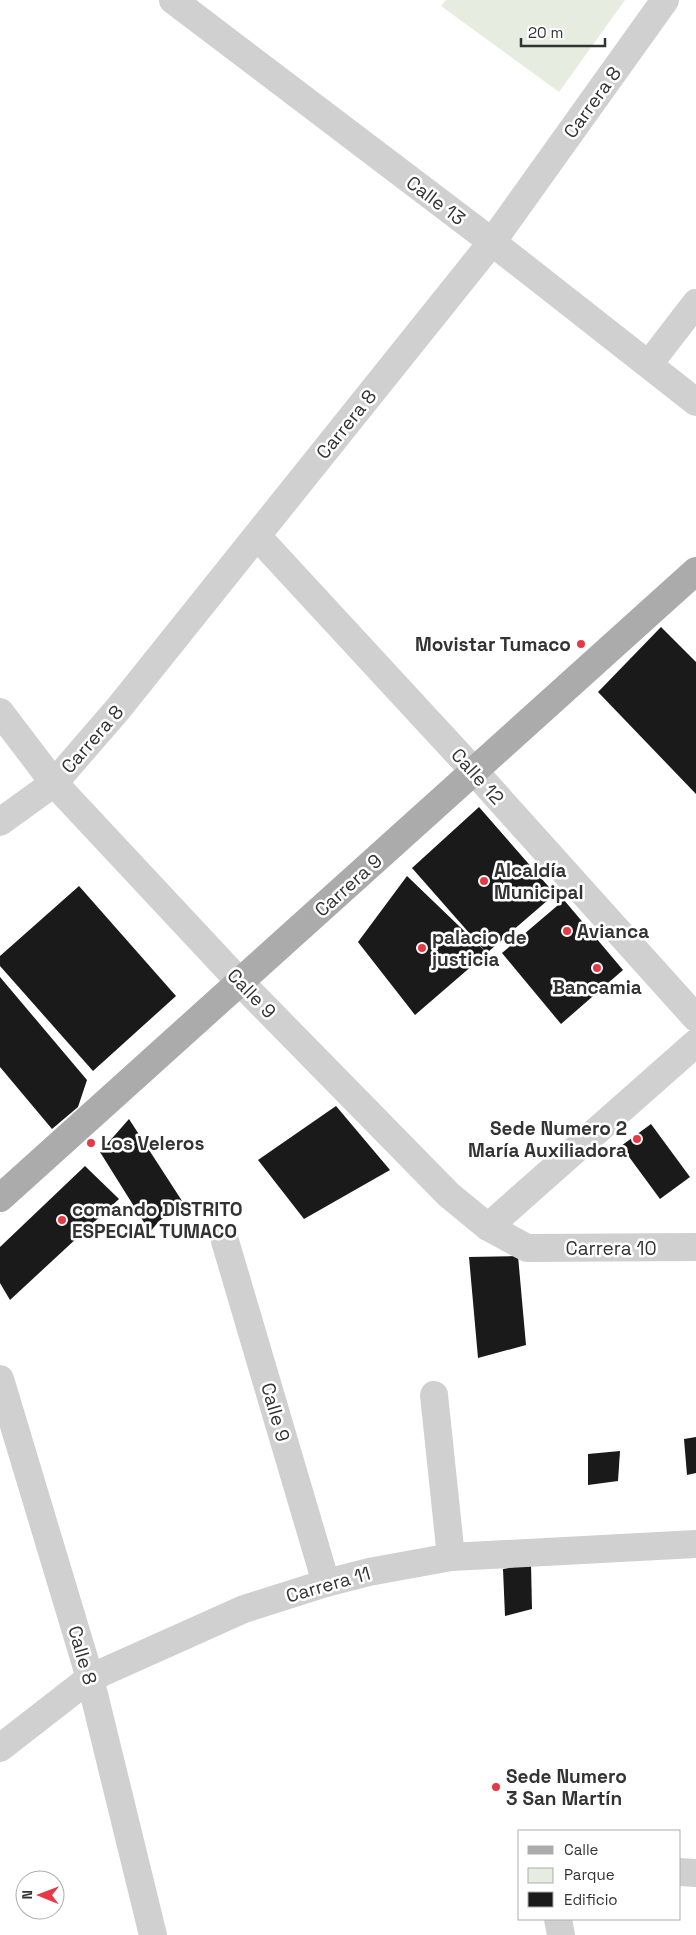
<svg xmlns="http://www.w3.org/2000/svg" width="696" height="1935" font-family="'Space Grotesk',sans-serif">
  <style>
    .green { fill: #e6ecdf }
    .building { fill: #1a1a1a }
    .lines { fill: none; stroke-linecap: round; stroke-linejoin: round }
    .minor { stroke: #d0d0d0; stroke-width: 28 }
    .major { stroke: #ababab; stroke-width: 28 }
    .poi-dot { fill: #e63946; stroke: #fff; stroke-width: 2 }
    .labels { text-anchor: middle; stroke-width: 5; stroke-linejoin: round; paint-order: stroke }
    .street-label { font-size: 19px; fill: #333; stroke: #fff }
    .poi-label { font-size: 19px; font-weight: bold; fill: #333; stroke: #fff; text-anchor: start }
  </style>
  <rect width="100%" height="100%" fill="#fff"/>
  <path class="green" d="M446,0H625L559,92L441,6Z"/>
  <g class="building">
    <path d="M661,627L696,662V794L598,692Z"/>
    <path d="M479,807L555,894L415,1015L358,942L407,876L485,951L412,868Z"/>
    <path d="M79,886L176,996L93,1071L0,966V956Z"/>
    <path d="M564,900L623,970L561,1024L502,953Z"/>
    <path d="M0,977L87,1080L78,1107L52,1129L0,1067Z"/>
    <path d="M336,1106L390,1170L304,1219L258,1160Z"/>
    <path d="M129,1119L184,1204L159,1221L150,1232L100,1152Z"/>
    <path d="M651,1124L690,1177L660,1199L621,1146Z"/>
    <path d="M85,1166L119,1199L10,1300L0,1283V1247Z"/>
    <path d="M518,1256L526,1345L478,1358L469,1257Z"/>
    <path d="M696,1437V1473L687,1475L684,1439Z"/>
    <path d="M620,1451L618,1481L588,1485V1454Z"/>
    <path d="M531,1564L532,1609L505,1616L503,1569Z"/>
  </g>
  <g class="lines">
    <g class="minor">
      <path d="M173,0L492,242L696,402"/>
      <path d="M649,364L696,303"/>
      <path d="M257,536L474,771L696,1018"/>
      <path d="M0,712L54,783L240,982L449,1195L488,1227L527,1248L696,1247"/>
      <path d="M0,822L54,783L118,709L492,242L665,0"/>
      <path d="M488,1227L696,1043"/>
      <path d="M225,1241L326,1583"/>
      <path d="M0,1379L90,1678L153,1935"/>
      <path d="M434,1395L451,1557"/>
      <path d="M0,1748L90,1678L244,1609L326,1583L369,1572L451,1557L696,1544"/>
      <path d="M680,1872L696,1873"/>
      <path d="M558,1919L561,1935"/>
    </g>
    <path class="major" d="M0,1198L696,571"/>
  </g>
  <g class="poi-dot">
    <circle cx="581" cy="644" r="5"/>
    <circle cx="484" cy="881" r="5"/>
    <circle cx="567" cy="931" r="5"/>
    <circle cx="422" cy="948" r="5"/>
    <circle cx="597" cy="968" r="5"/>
    <circle cx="637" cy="1139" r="5"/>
    <circle cx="91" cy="1143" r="5"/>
    <circle cx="62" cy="1220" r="5"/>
    <circle cx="496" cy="1787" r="5"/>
  </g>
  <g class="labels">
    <g class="street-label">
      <text transform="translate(592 102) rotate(-54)" y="7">Carrera 8</text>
      <text transform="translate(436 200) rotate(37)" y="7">Calle 13</text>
      <text transform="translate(346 424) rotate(-51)" y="7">Carrera 8</text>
      <text transform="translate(92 739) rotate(-49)" y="7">Carrera 8</text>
      <text transform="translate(478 776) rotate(48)" y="7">Calle 12</text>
      <text transform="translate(348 885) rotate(-42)" y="7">Carrera 9</text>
      <text transform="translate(252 993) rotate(46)" y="7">Calle 9</text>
      <text x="611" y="1255">Carrera 10</text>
      <text transform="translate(276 1412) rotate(74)" y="7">Calle 9</text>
      <text transform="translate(328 1584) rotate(-16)" y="7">Carrera 11</text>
      <text transform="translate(83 1655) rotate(74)" y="7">Calle 8</text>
    </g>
    <g class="poi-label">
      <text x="571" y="651" text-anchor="end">Movistar Tumaco</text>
      <text x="494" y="877">Alcaldía<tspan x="494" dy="22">Municipal</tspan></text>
      <text x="577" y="938">Avianca</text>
      <text x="432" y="944">palacio de<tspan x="432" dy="22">justicia</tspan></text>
      <text x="597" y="994" text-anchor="middle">Bancamia</text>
      <text x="627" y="1135" text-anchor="end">Sede Numero 2<tspan x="627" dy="22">María Auxiliadora</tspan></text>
      <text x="101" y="1150">Los Veleros</text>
      <text x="72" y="1216">comando DISTRITO<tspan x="72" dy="22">ESPECIAL TUMACO</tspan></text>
      <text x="506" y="1783">Sede Numero<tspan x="506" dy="22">3 San Martín</tspan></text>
    </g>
  </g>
  <rect x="518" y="1830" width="162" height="90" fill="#ffffff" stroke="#adadad"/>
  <rect x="528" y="1846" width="25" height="8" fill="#ababab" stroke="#adadad"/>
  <text x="564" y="1855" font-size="15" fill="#333333">Calle</text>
  <rect x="528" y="1868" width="25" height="15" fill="#e6ecdf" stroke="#adadad"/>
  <text x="564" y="1880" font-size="15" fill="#333333">Parque</text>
  <rect x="528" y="1892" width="25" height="15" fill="#1a1a1a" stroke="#adadad"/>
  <text x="564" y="1905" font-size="15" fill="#333333">Edificio</text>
  <g transform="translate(40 1895) rotate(271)"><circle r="24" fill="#ffffff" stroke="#adadad"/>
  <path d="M0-4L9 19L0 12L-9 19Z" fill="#e63946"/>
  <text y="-8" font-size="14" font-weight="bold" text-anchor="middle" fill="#333333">N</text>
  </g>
  <path d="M521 38v8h84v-8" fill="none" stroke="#333333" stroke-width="2.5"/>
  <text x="528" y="38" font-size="15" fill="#333333" stroke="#ffffff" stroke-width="4" paint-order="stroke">20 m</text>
</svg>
